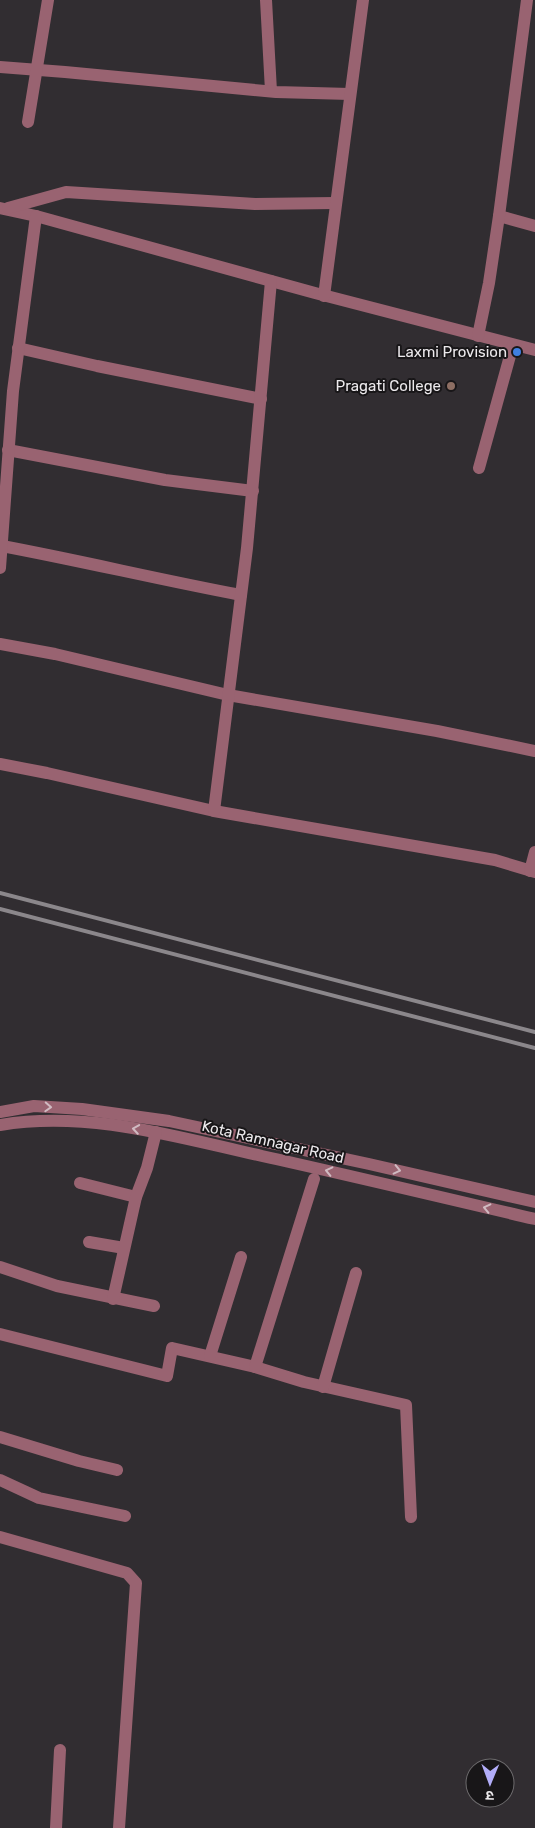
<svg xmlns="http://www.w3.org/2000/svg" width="535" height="1828" font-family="Rubik,'Noto Sans Devanagari',sans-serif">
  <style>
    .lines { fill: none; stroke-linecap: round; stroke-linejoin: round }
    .minor { stroke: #996371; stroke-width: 12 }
    .rail { stroke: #8b878b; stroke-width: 4 }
    .oneway { stroke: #d0bbc2 }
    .shop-dot { fill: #3f7fe0; stroke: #181618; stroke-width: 2 }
    .education-dot { fill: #8d6e63; stroke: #181618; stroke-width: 2 }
    .labels { text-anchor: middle; stroke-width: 4; stroke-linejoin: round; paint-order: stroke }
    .poi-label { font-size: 15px; fill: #edeaed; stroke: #181618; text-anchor: end }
    .street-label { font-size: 15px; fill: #edeaed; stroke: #181618 }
  </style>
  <rect width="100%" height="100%" fill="#312d31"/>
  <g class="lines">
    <g class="minor">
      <path d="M266,0L271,91"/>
      <path d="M0,67L65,72L276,92L350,94"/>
      <path d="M28,122L48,0"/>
      <path d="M0,208L36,216L315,293L535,350"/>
      <path d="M8,208L66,192L255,204L335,203"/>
      <path d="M499,216L535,226"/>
      <path d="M324,296L363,0"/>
      <path d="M478,336L489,283L499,216L527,0"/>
      <path d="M18,348L97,366L261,399"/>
      <path d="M8,450L165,480L253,491"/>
      <path d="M479,468L513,345"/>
      <path d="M2,546C82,561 161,580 241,595"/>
      <path d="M0,568L13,391L36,216"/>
      <path d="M0,644L55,654L228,695L437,731L535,751"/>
      <path d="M0,764L47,773L214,811L495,860L535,872"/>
      <path d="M214,811L247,548L271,281"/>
      <path d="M530,871L535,852"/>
      <path d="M0,1112L34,1106L82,1109L169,1121L369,1164L535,1202"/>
      <path d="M0,1125C88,1110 176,1137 262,1156C353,1176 444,1198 535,1219"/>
      <path d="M80,1183L136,1197"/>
      <path d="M89,1242L124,1248"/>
      <path d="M0,1267L57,1286L154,1306"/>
      <path d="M113,1299L136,1197L147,1168L156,1132"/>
      <path d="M0,1334L167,1376L172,1348L255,1367L304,1382L406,1405L411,1517"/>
      <path d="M210,1356L241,1257"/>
      <path d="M255,1367L314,1179"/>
      <path d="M323,1387L356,1273"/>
      <path d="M0,1437L79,1461L117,1470"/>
      <path d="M0,1480L39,1498L125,1516"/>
      <path d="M0,1537L127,1573L136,1583L119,1828"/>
      <path d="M56,1828L60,1750"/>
    </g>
    <g class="rail">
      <path d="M0,893L535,1032"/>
      <path d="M0,909L535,1048"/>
    </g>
  </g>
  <defs><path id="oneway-chevron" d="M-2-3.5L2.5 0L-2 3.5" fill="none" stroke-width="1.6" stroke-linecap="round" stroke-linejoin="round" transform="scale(1.25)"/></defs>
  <g class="oneway">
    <use href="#oneway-chevron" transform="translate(48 1107) rotate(3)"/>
    <use href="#oneway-chevron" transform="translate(136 1129) rotate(-171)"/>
    <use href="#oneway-chevron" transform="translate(397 1170) rotate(13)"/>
    <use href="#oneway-chevron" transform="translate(329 1171) rotate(-167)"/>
    <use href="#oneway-chevron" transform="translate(487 1208) rotate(-167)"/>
  </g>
  <circle class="shop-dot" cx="517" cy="352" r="5"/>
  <circle class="education-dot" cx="451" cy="386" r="5"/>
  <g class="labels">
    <g class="poi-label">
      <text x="507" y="357">Laxmi Provision</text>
      <text x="441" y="391">Pragati College</text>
    </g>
    <g class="street-label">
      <text transform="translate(273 1142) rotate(13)" y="5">Kota Ramnagar Road</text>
    </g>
  </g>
  <g transform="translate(490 1783) rotate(181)"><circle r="24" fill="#181618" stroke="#6d6b6d"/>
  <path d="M0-4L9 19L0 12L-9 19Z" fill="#b2adf9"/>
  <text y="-8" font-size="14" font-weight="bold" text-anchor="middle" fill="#edeaed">उ</text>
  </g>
</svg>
